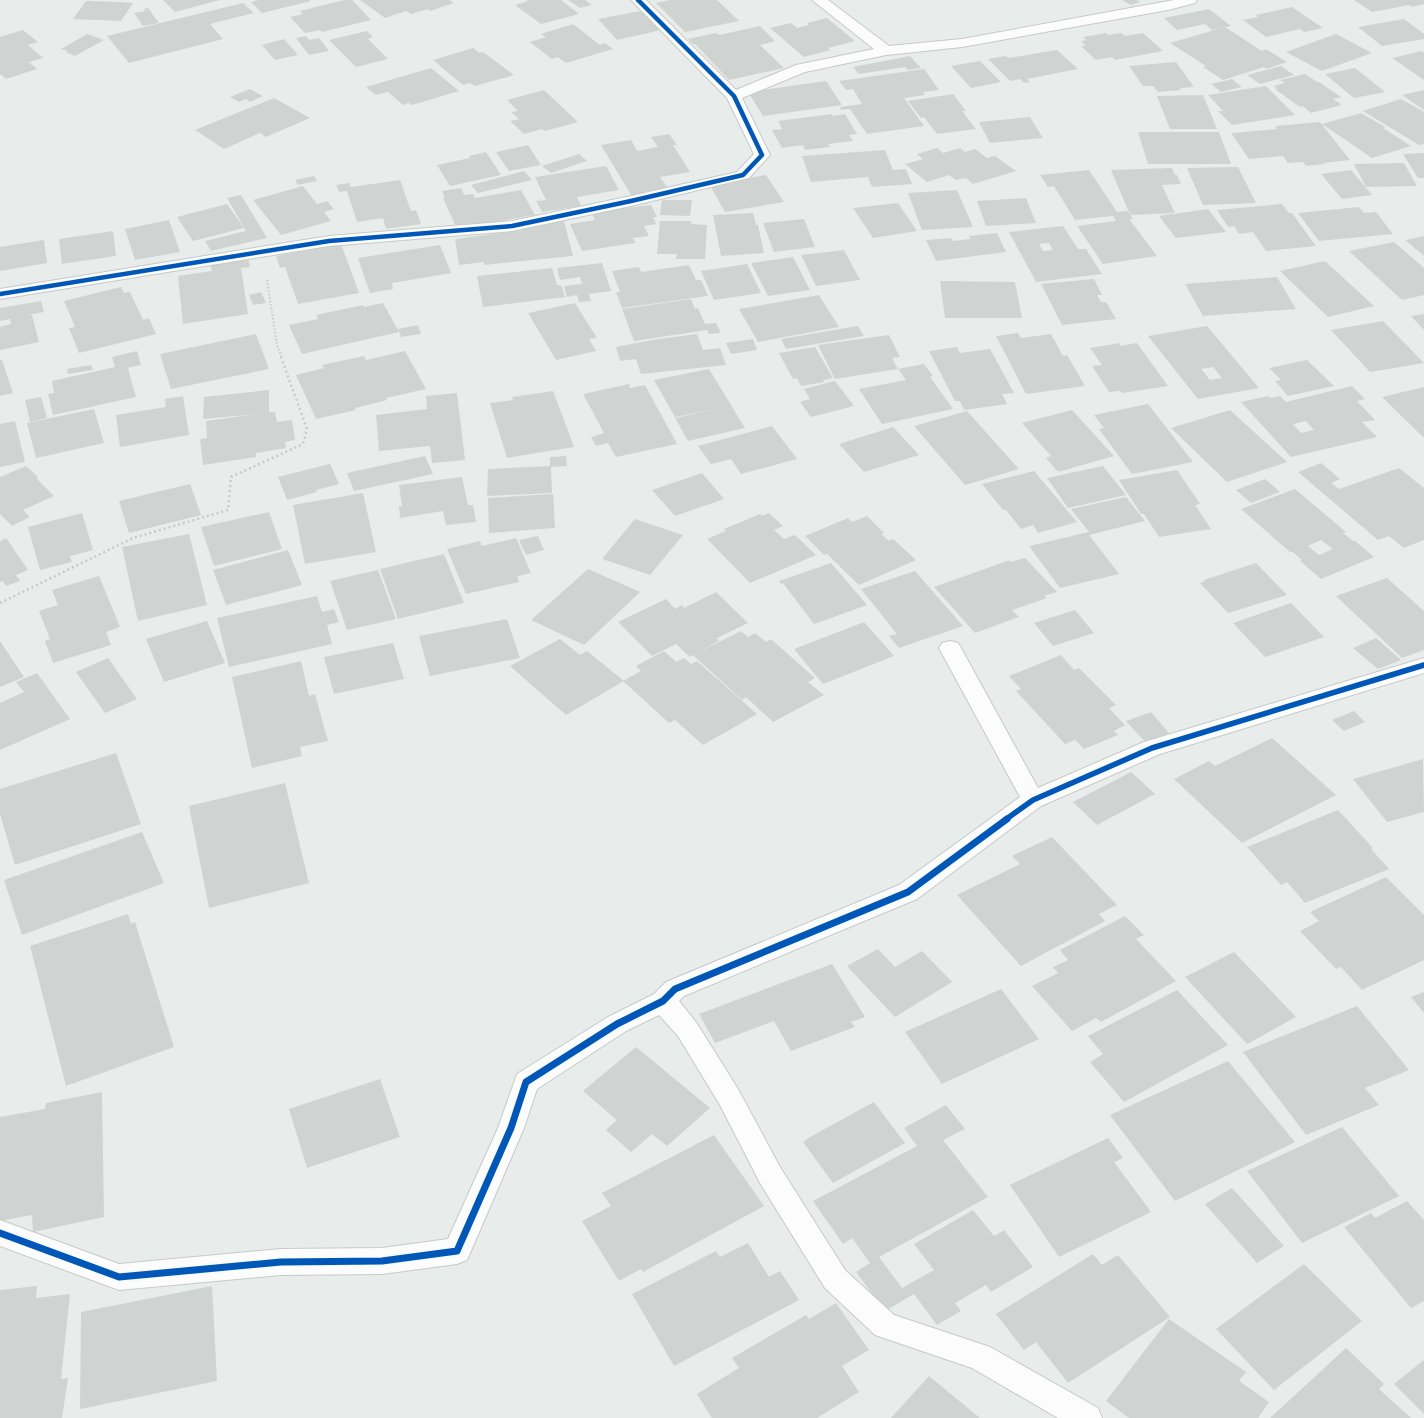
<svg xmlns="http://www.w3.org/2000/svg" width="1424" height="1418" font-family="'Roboto Condensed',sans-serif">
  <style>
    .building { fill: #cfd4d2; fill-rule: evenodd }
    .lines { fill: none; stroke-linecap: round; stroke-linejoin: round }
    .minor-casing { stroke: #c5cac8; stroke-width: 2 }
    .path-far1 { stroke: #c3ccca; stroke-width: 2; stroke-dasharray: 1.5 2; stroke-linecap: butt }
    .path { stroke: #c3ccca; stroke-width: 2.5; stroke-dasharray: 2 3; stroke-linecap: butt }
    .minor { fill: #fcfcfc; fill-rule: evenodd }
    .cycleway-far2-casing { stroke: #f7fbf9; stroke-width: 6 }
    .cycleway-far1-casing { stroke: #f7fbf9; stroke-width: 8 }
    .cycleway-casing { stroke: #f7fbf9; stroke-width: 10 }
    .cycleway-far2 { stroke: #0057b8; stroke-width: 4.5 }
    .cycleway-far1 { stroke: #0057b8; stroke-width: 5.5 }
    .cycleway { stroke: #0057b8; stroke-width: 7 }
  </style>
  <rect width="100%" height="100%" fill="#e8edeb"/>
  <g class="building">
    <path d="M163,0H220L175,12Z"/>
    <path d="M258,0H309L311,1L262,13L251,2Z"/>
    <path d="M344,0H352L371,20L322,32L320,30L305,33L290,17L303,14L300,11Z"/>
    <path d="M360,0H449L454,3L430,11L428,9L411,14L406,11L385,18Z"/>
    <path d="M526,0H561L579,14L541,24L515,5L528,1Z"/>
    <path d="M568,0H585L592,5L580,8Z"/>
    <path d="M670,0H717L739,21L685,32L656,3Z"/>
    <path d="M1122,0H1137L1140,2L1131,5Z"/>
    <path d="M1354,0H1424V4L1412,7L1409,5L1372,12Z"/>
    <path d="M86,1L120,2L133,3L121,21L73,19Z"/>
    <path d="M243,3L254,13L210,24L223,39L129,63L107,36Z"/>
    <path d="M1292,7L1323,28L1304,32L1300,29L1266,37L1243,20L1258,17L1256,15Z"/>
    <path d="M148,8L159,23L143,26L134,13L145,11L144,9Z"/>
    <path d="M1209,9L1231,26L1212,30L1205,24L1177,30L1164,18Z"/>
    <path d="M640,11L642,13L648,11L661,30L617,40L598,19Z"/>
    <path d="M827,18L855,41L828,48L831,50L804,57L770,28L791,23L797,28L809,25L807,23Z"/>
    <path d="M1404,19L1424,34V39L1382,46L1358,27Z"/>
    <path d="M573,24L600,45L605,43L613,49L566,63L558,57L552,59L530,42L546,37L541,34Z"/>
    <path d="M760,26L775,41L760,45L784,68L729,80L695,44H693L688,39L716,33L719,35Z"/>
    <path d="M1225,27L1262,51L1266,49L1287,62L1266,69L1264,67L1223,80L1203,67L1206,66L1170,43Z"/>
    <path d="M23,30L38,42L28,45L43,58L29,62L37,69L6,79L0,74V37Z"/>
    <path d="M367,31L373,37L368,39L388,59L356,67L329,40Z"/>
    <path d="M1106,33L1108,35L1121,33L1125,36L1143,33L1163,51L1115,60L1112,57L1096,60L1081,46H1086L1081,41L1086,40L1083,37Z"/>
    <path d="M87,34L104,40L75,56L65,52L68,51L61,49Z"/>
    <path d="M1336,34L1372,53L1322,71L1286,52Z"/>
    <path d="M306,36L309,40L319,38L329,51L309,55L296,38Z"/>
    <path d="M284,39L298,55L275,60L262,45Z"/>
    <path d="M473,48L480,53L483,52L514,75L475,86L470,83L463,85L433,60Z"/>
    <path d="M1057,50L1078,69L1027,79L1030,82L1024,83L1020,79L1010,81L988,59L1006,56L1009,58Z"/>
    <path d="M1422,51L1424,53V80L1392,58Z"/>
    <path d="M910,56L921,68L908,70L905,67L859,74L853,67Z"/>
    <path d="M980,61L1001,82L971,88L951,66Z"/>
    <path d="M1176,62L1194,87L1180,88L1181,90L1158,92L1153,86H1143L1129,66Z"/>
    <path d="M1281,66L1294,75L1260,84L1247,75Z"/>
    <path d="M431,68L459,91L412,105L409,103L403,105L388,92L376,95L366,87Z"/>
    <path d="M1355,68L1385,92L1354,98L1325,74Z"/>
    <path d="M924,69L939,90L923,92L925,95L904,98L924,126L867,134L850,109L841,110L840,107L862,104L853,89L846,90L839,81Z"/>
    <path d="M1305,74L1317,82H1319L1341,97L1333,99L1342,105L1311,113L1303,106L1300,107L1275,89H1277L1274,86L1285,83L1280,80Z"/>
    <path d="M1232,79L1242,87L1221,92L1211,84Z"/>
    <path d="M826,81L842,105L763,116L748,92Z"/>
    <path d="M1266,86L1295,115L1232,125L1218,111H1223L1208,95Z"/>
    <path d="M250,89L263,96L250,102L246,99L239,102L230,97Z"/>
    <path d="M544,90L578,122L545,131L542,129L524,134L510,121L519,119L511,112L518,111L507,100Z"/>
    <path d="M1424,90V110L1402,95Z"/>
    <path d="M953,94L966,111H962L976,129L937,134L924,117L921,118L908,101Z"/>
    <path d="M1203,95L1217,129H1170L1157,96Z"/>
    <path d="M274,98L310,118L266,137L260,133L224,149L195,130Z"/>
    <path d="M1401,99L1424,112V144L1419,145L1363,111Z"/>
    <path d="M1361,113L1385,127L1383,128L1411,146L1372,158L1322,124Z"/>
    <path d="M832,114L833,116L845,114L857,134L849,135L853,141L828,144L830,147L805,150L803,145L782,148L772,130L782,129L778,121Z"/>
    <path d="M1030,117L1043,138L990,143L979,122Z"/>
    <path d="M1320,122L1350,160L1323,163L1324,164L1306,166L1303,162L1288,163L1283,156L1249,159L1231,133L1277,129L1275,126Z"/>
    <path d="M1138,132H1219L1231,164H1148Z"/>
    <path d="M669,134L677,145H673L690,172L660,177L668,188L647,192L649,195L633,198L601,145L631,140L637,151L658,147L651,137Z"/>
    <path d="M528,145L541,165L509,171L496,152Z"/>
    <path d="M937,148L943,153L960,148L965,152L975,149L987,158L995,156L1016,171L973,184L966,178L956,180L949,175L927,182L905,164L923,159L917,154Z"/>
    <path d="M885,150L893,170L906,169L912,184L872,187L868,177L811,182L802,156Z"/>
    <path d="M486,152L501,175L450,186L437,165L470,158L469,156Z"/>
    <path d="M1424,153V178H1418L1403,154Z"/>
    <path d="M579,154L587,161L551,173L542,166Z"/>
    <path d="M1404,163L1417,186L1366,187L1354,164Z"/>
    <path d="M606,166L619,190L577,197L581,206L542,212L536,201L546,200L535,177Z"/>
    <path d="M1238,167L1256,203L1203,205L1187,168Z"/>
    <path d="M1172,168L1175,175H1177L1181,184L1162,185L1175,213L1131,215L1128,210L1111,170Z"/>
    <path d="M1089,170L1117,212L1128,211L1133,219H1129L1157,256L1103,264L1077,226L1116,221L1113,216L1075,220L1054,186L1048,187L1040,175Z"/>
    <path d="M1351,170L1372,195L1342,199L1321,174Z"/>
    <path d="M524,171L532,180L478,193L471,185Z"/>
    <path d="M766,175L784,202L725,212L711,187L734,183L732,181Z"/>
    <path d="M314,176L317,181L298,185L295,180Z"/>
    <path d="M400,180L411,211L416,210L421,224L386,229L383,218L357,222L347,191L339,192L336,185L349,183L351,187Z"/>
    <path d="M303,186L317,204L327,201L334,209L324,212L331,221L281,235L253,200Z"/>
    <path d="M461,188L464,195L473,194L475,198L521,190L535,215L457,229L443,198H445L442,191Z"/>
    <path d="M957,190L973,227L922,230L908,193Z"/>
    <path d="M241,195L267,238L211,251L205,241L246,231L227,198Z"/>
    <path d="M1026,198L1036,223L986,226L977,201Z"/>
    <path d="M662,200H692L690,216L660,215Z"/>
    <path d="M898,203L917,231L873,238L853,208Z"/>
    <path d="M227,204L244,228L193,241L177,217Z"/>
    <path d="M1282,204L1289,213H1292L1316,246L1266,251L1253,232L1239,234L1234,226L1228,227L1217,210Z"/>
    <path d="M651,205L657,217H653L656,224L644,226L649,236L633,238L635,243L582,251L570,224L595,220L591,211L625,206L626,208Z"/>
    <path d="M1359,207L1364,213L1376,212L1393,234L1319,241L1298,213Z"/>
    <path d="M1208,209L1226,232L1176,238L1159,216Z"/>
    <path d="M753,213L756,225H758L764,253L721,256L713,215Z"/>
    <path d="M804,219L815,247L774,252L763,223Z"/>
    <path d="M169,220L180,252L135,260L125,229Z"/>
    <path d="M564,221L573,256L484,265V262L459,265L455,239L523,230L521,226Z"/>
    <path d="M660,221H691V224L707,225L705,259H676L677,254H657Z"/>
    <path d="M1063,226L1078,249H1086L1102,274L1036,282L1009,232ZM1049,243L1053,250L1043,251L1039,244Z"/>
    <path d="M113,231L116,256L62,264L59,239Z"/>
    <path d="M997,233L1006,252L936,261L926,240L951,238L953,241L970,239L969,236Z"/>
    <path d="M1424,236V256L1405,240Z"/>
    <path d="M44,240L47,263L0,271V247Z"/>
    <path d="M1394,242L1424,268V295L1402,300L1349,251Z"/>
    <path d="M341,244L359,293L298,304L285,267L280,268L276,256Z"/>
    <path d="M440,245L451,273L392,283L393,289L370,293L358,258Z"/>
    <path d="M844,250L860,280L816,286L801,255Z"/>
    <path d="M793,257L810,290L768,296L751,263Z"/>
    <path d="M248,258L250,267L241,268L248,314L183,324L178,276L212,271L210,263Z"/>
    <path d="M1325,261L1374,306L1328,317L1280,271Z"/>
    <path d="M602,263L611,291L589,294L591,301L579,302L577,295L567,297L564,286L582,284L580,277L560,280L557,268Z"/>
    <path d="M747,264L761,293L714,300L701,271Z"/>
    <path d="M689,265L696,280H701L708,296L622,308L616,292H620L612,271L639,267L641,272Z"/>
    <path d="M552,268L557,285H561L565,297L483,307L477,276Z"/>
    <path d="M1277,277L1296,309L1203,316L1185,284Z"/>
    <path d="M1094,279L1102,295H1097L1101,302H1106L1116,319L1062,325L1041,284Z"/>
    <path d="M940,281L1015,282L1022,318H945Z"/>
    <path d="M121,287L124,293L130,292L143,320L149,318L156,334L79,353L69,328L75,327L64,301Z"/>
    <path d="M261,292L266,303L253,305L249,295Z"/>
    <path d="M819,295L839,327L758,342L739,309Z"/>
    <path d="M691,299L695,309L698,308L705,324L716,323L721,333L709,334L707,330L634,341L622,309Z"/>
    <path d="M41,301L44,312L27,315H32L39,342L0,350V327L11,324L10,319L0,321V308Z"/>
    <path d="M383,303L399,332L302,354L289,325L318,319L316,315L363,305L364,307Z"/>
    <path d="M575,303L597,338L589,339L596,351L556,360L528,313Z"/>
    <path d="M1424,314V330L1411,316Z"/>
    <path d="M1383,321L1424,363L1370,372L1331,330Z"/>
    <path d="M418,325L421,334L401,337L398,329Z"/>
    <path d="M858,326L864,336L786,349L781,339Z"/>
    <path d="M1207,326L1259,388L1198,399L1148,336ZM1213,367L1222,378L1210,380L1201,369Z"/>
    <path d="M1018,333L1021,338L1051,334L1063,356L1067,355L1085,386L1026,394L996,336Z"/>
    <path d="M256,334L269,369L171,389L160,354Z"/>
    <path d="M697,334L703,350L720,348L726,365L641,374L636,359L620,361L616,347L652,340Z"/>
    <path d="M889,335L900,357L892,358L898,369L835,379L818,345Z"/>
    <path d="M753,339L757,350L731,354L726,343Z"/>
    <path d="M1119,343L1120,346L1137,343L1168,386L1122,393L1120,391L1109,392L1092,366L1102,365L1090,348Z"/>
    <path d="M815,347L833,378L823,380L824,382L801,386L797,378L793,379L779,353Z"/>
    <path d="M957,347L960,353L990,349L1014,393L1002,394L1007,404L964,410L960,401H955L929,351Z"/>
    <path d="M137,351L141,365L128,368L136,397L53,415L48,394L54,393L52,381L115,367L112,357Z"/>
    <path d="M405,351L426,389L386,398L387,400L355,408L356,410L316,419L296,375L324,368L322,365L364,356L366,360Z"/>
    <path d="M0,360H2L13,393L0,396Z"/>
    <path d="M1307,360L1334,386L1288,396L1275,381L1281,380L1269,368Z"/>
    <path d="M924,364L933,376L930,377L953,409L882,424L859,389L906,380L898,369Z"/>
    <path d="M91,365L93,370L68,374L67,369Z"/>
    <path d="M709,369L745,428L688,441L675,418L716,409L675,417L654,380Z"/>
    <path d="M835,381L854,406L811,417L800,402L810,399L804,389Z"/>
    <path d="M629,384L630,388L645,385L677,444L616,457L608,443L596,446L591,437L604,433L583,394Z"/>
    <path d="M1352,386L1365,399L1357,401L1375,420L1362,422L1377,437L1291,457L1241,402L1268,396L1270,398L1280,396L1286,402ZM1306,421L1314,430L1301,433L1293,424Z"/>
    <path d="M1424,387V438L1382,397Z"/>
    <path d="M269,390V412H275L277,422L292,420L295,440L285,442L286,448L256,453V457L203,465L200,439L207,438L206,421L256,414L203,419L204,397Z"/>
    <path d="M553,391L574,447L507,458L490,403L513,400L512,397Z"/>
    <path d="M457,393L465,460L432,463L430,446L379,451L376,415L427,409L426,396Z"/>
    <path d="M183,396L189,435L120,447L116,415L166,407L165,399Z"/>
    <path d="M41,397L47,418L30,422L25,400Z"/>
    <path d="M1148,404L1193,462L1132,474L1099,429L1104,428L1094,415Z"/>
    <path d="M94,409L104,443L36,458L27,423Z"/>
    <path d="M1072,410L1114,456L1058,472L1046,458L1051,456L1022,423Z"/>
    <path d="M1230,410L1287,462L1227,482L1171,428Z"/>
    <path d="M967,411L1019,469L965,485L914,426Z"/>
    <path d="M15,421L25,462L0,467V424Z"/>
    <path d="M772,426L797,459L741,474L731,459L711,464L698,446Z"/>
    <path d="M893,427L919,455L864,472L839,444Z"/>
    <path d="M425,456L433,474L354,491L347,473Z"/>
    <path d="M566,456L567,466L551,467L552,493L487,496L488,469L550,466V457Z"/>
    <path d="M1321,463L1340,479L1331,483L1339,489L1399,468L1424,488V540L1404,548L1389,536L1378,540L1298,472Z"/>
    <path d="M330,464L339,484L316,490L317,492L287,500L278,477Z"/>
    <path d="M26,466L38,477L36,478L54,496L23,510L30,517L12,526L0,514V477Z"/>
    <path d="M1103,466L1126,495L1068,508L1047,478Z"/>
    <path d="M1177,470L1200,504L1195,505L1211,529L1159,537L1144,514H1141L1119,480Z"/>
    <path d="M1034,471L1077,522L1038,533L1033,525L1021,529L1006,510H1003L982,484Z"/>
    <path d="M702,473L724,499L675,516L652,490Z"/>
    <path d="M462,477L468,505H473L476,522L446,525L443,511L400,518L399,506H402L399,485Z"/>
    <path d="M1265,479L1280,492L1251,503L1236,490Z"/>
    <path d="M190,484L201,515L129,533L119,501Z"/>
    <path d="M1295,489L1346,532L1343,533L1353,541H1355L1374,557L1321,579L1300,561L1302,560L1293,552H1290L1241,509ZM1321,540L1333,549L1319,555L1308,546Z"/>
    <path d="M363,493L376,552L305,564L293,505Z"/>
    <path d="M553,494L555,528L489,533L488,498Z"/>
    <path d="M1126,497L1145,521L1089,535L1119,574L1060,588L1029,546L1089,532L1071,509Z"/>
    <path d="M269,512L282,549L214,566L201,527Z"/>
    <path d="M82,513L93,550L70,556L72,562L40,570L28,527Z"/>
    <path d="M769,513L783,526L774,530L784,539L795,535L816,555L750,583L707,539L726,531L724,529L760,514L762,516Z"/>
    <path d="M867,516L884,533L881,534L889,541L893,539L916,560L859,585L827,554L824,555L805,536L848,518L852,522Z"/>
    <path d="M635,519L683,535L650,575L602,559Z"/>
    <path d="M189,534L207,605L138,621L122,547Z"/>
    <path d="M538,536L544,550L526,555L519,540Z"/>
    <path d="M6,538L28,570L16,575L20,581L6,586L3,581L0,582V541Z"/>
    <path d="M516,538L531,573L517,576L519,582L466,594L447,549L480,541L482,546Z"/>
    <path d="M288,550L302,585L226,605L213,570Z"/>
    <path d="M444,554L464,603L398,619L380,569Z"/>
    <path d="M1025,558L1057,592L1044,596L1047,598L1012,610L1019,617L975,633L934,587L1010,560L1011,562Z"/>
    <path d="M831,563L867,605L814,624L783,583L781,584L779,581Z"/>
    <path d="M1256,563L1287,595L1228,613L1200,583L1205,581L1204,580Z"/>
    <path d="M588,569L640,592L584,645L531,620Z"/>
    <path d="M378,570L396,619L347,630L330,581Z"/>
    <path d="M915,571L963,626L899,648L889,636L897,634L861,589Z"/>
    <path d="M99,576L120,627L106,632L111,645L53,663L45,641L50,639L39,611L58,605L52,590Z"/>
    <path d="M1387,578L1424,611V650L1402,658L1336,596Z"/>
    <path d="M716,592L748,623L717,638L719,641L693,655L741,631L748,637L755,633L766,642L771,639L815,678L808,682L824,695L773,722L746,697L742,700L693,655L690,657L676,644L652,656L618,622L666,599L675,609L682,605L684,608Z"/>
    <path d="M317,596L322,612L334,609L339,622L327,625L332,644L229,667L217,618Z"/>
    <path d="M1291,603L1324,637L1265,657L1233,623Z"/>
    <path d="M1075,610L1094,633L1053,646L1034,623Z"/>
    <path d="M507,619L520,658L430,676L419,636Z"/>
    <path d="M207,621L225,663L164,682L146,639Z"/>
    <path d="M864,622L894,656L823,684L794,649Z"/>
    <path d="M1376,638L1401,660L1378,669L1353,648Z"/>
    <path d="M560,639L580,655L587,651L624,681L566,715L510,666Z"/>
    <path d="M0,641L24,677L0,687Z"/>
    <path d="M393,643L404,679L334,694L324,657Z"/>
    <path d="M664,651L676,662L684,658L691,664L697,661L757,714L703,745L675,720L669,723L623,681L641,671L636,666Z"/>
    <path d="M1061,655L1074,670L1079,668L1116,705L1109,708L1125,725L1114,731L1118,735L1084,749L1075,740L1065,744L1016,691L1021,689L1009,676Z"/>
    <path d="M108,658L137,699L105,713L76,672Z"/>
    <path d="M301,661L309,696L315,694L328,741L300,747L302,756L252,768L232,677Z"/>
    <path d="M37,673L70,719L0,750V703L24,692L16,682Z"/>
    <path d="M1354,711L1365,722L1344,731L1332,720Z"/>
    <path d="M1151,712L1169,733L1145,742L1126,721Z"/>
    <path d="M1272,738L1336,795L1242,843L1174,779L1209,761L1215,766Z"/>
    <path d="M116,753L141,824L15,865L0,814V789Z"/>
    <path d="M1423,759L1424,812L1387,822L1353,779Z"/>
    <path d="M1131,772L1155,794L1097,825L1073,802Z"/>
    <path d="M285,783L309,883L209,908L189,806Z"/>
    <path d="M1338,810L1373,848L1371,849L1389,869L1305,903L1287,882L1281,885L1247,847Z"/>
    <path d="M142,832L164,883L22,935L4,880Z"/>
    <path d="M1052,837L1117,905L1099,914L1105,921L1021,966L957,895L1020,864L1012,856Z"/>
    <path d="M1386,877L1424,915V960L1362,990L1341,967L1336,969L1300,931L1319,921L1310,912Z"/>
    <path d="M128,914L131,924L135,922L174,1047L66,1086L30,946Z"/>
    <path d="M1125,916L1144,935L1136,939L1176,981L1101,1022L1096,1018L1072,1031L1032,986L1058,973L1053,967L1068,960L1060,950Z"/>
    <path d="M878,949L895,967L922,951L952,982L895,1017L847,966Z"/>
    <path d="M1234,952L1296,1017L1247,1044L1185,977Z"/>
    <path d="M832,964L865,1017L851,1022L855,1027L791,1051L774,1021L715,1043L699,1014Z"/>
    <path d="M1001,989L1039,1039L942,1084L905,1032Z"/>
    <path d="M1177,990L1228,1045L1124,1102L1090,1062L1103,1054L1088,1036Z"/>
    <path d="M1424,992V1013L1411,997Z"/>
    <path d="M1357,1006L1409,1070L1365,1088L1379,1105L1306,1135L1243,1052Z"/>
    <path d="M636,1047L710,1108L667,1146L652,1134L631,1152L606,1130L617,1120L583,1091Z"/>
    <path d="M1228,1061L1295,1142L1175,1201L1110,1115Z"/>
    <path d="M380,1079L400,1137L307,1168L289,1109Z"/>
    <path d="M102,1092L104,1217L33,1232L32,1215L0,1221V1117L45,1109L46,1103Z"/>
    <path d="M874,1102L905,1143L833,1183L803,1142L810,1137Z"/>
    <path d="M946,1105L965,1129L943,1140L988,1197L879,1257L902,1288L934,1270L914,1244L973,1210L994,1236L1004,1230L1033,1267L991,1292L986,1285L955,1303L961,1311L937,1325L914,1294L885,1311L856,1272L870,1263L852,1238L843,1244L813,1201L917,1146L904,1128Z"/>
    <path d="M1342,1127L1399,1196L1302,1243L1247,1171Z"/>
    <path d="M714,1135L764,1206L643,1272L641,1269L619,1281L582,1221L611,1206L602,1193Z"/>
    <path d="M1108,1138L1123,1158L1114,1162L1151,1212L1059,1257L1010,1185Z"/>
    <path d="M1232,1188L1284,1246L1257,1263L1205,1204Z"/>
    <path d="M1407,1201L1424,1220V1301L1411,1308L1344,1227L1371,1213L1375,1218Z"/>
    <path d="M748,1243L769,1277L780,1271L799,1300L674,1366L632,1294L716,1251L720,1257Z"/>
    <path d="M1093,1254L1102,1265L1118,1255L1170,1317L1068,1383L1036,1342L1024,1350L996,1314Z"/>
    <path d="M1304,1264L1362,1321L1274,1390L1216,1329Z"/>
    <path d="M37,1286L36,1298L70,1294L61,1379L68,1378L62,1418H0V1290Z"/>
    <path d="M212,1286L217,1381L80,1409L81,1312Z"/>
    <path d="M836,1303L869,1350L842,1366L859,1392L817,1418H712L697,1394L739,1368L732,1358L806,1315L809,1319Z"/>
    <path d="M1169,1319L1246,1372L1239,1381L1269,1402L1258,1418H1129L1106,1401Z"/>
    <path d="M1346,1348L1384,1384L1379,1389L1411,1418H1270Z"/>
    <path d="M1424,1360V1414L1394,1384Z"/>
    <path d="M929,1376L980,1418H891Z"/>
  </g>
  <g class="lines">
    <defs>
      <g id="minor">
        <path d="M631,0H646L736,90L796,65L874,49L812,0H828L889,46L962,39L1174,0H1197L1195,3L1168,10L962,47L886,55L805,72L742,98L770,155L749,178L631,206L512,231L329,246L0,299V289L329,236L512,221L631,196L737,172L754,154L727,98Z"/>
        <path d="M950,641L958,643L961,648L1038,788L1144,742L1424,658V673L1160,754L1041,806L917,899L684,996L679,1001L696,1022L738,1089L780,1167L845,1270L894,1315L990,1347L1098,1408L1102,1418H1058L972,1368L875,1335L825,1288L760,1183L720,1105L678,1036L659,1015L626,1031L537,1089L524,1128L471,1251L467,1260L457,1264L382,1274L281,1275L119,1290L0,1246V1220L119,1264L281,1249L382,1248L448,1239L498,1128L517,1074L608,1017L654,994L666,982L899,885L1020,797L939,648L942,643Z"/>
      </g>
    </defs>
    <use href="#minor" class="minor-casing"/>
    <path class="path-far1" d="M267,280L277,345L282,358"/>
    <path class="path" d="M0,603L133,538L228,510L231,477L303,444L307,429L281,357"/>
    <use href="#minor" class="minor"/>
    <defs>
      <path id="cycleway-far2" d="M0,294L329,241L512,226L631,201L743,175L762,155L734,96L638,0"/>
      <path id="cycleway-far1" d="M1005,820L1033,800L1152,748L1424,665"/>
      <path id="cycleway" d="M0,1233L119,1277L281,1262L382,1261L457,1251L511,1128L526,1082L617,1024L663,1001L675,989L908,892L1007,819"/>
    </defs>
    <use href="#cycleway-far2" class="cycleway-far2-casing"/>
    <use href="#cycleway-far1" class="cycleway-far1-casing"/>
    <use href="#cycleway" class="cycleway-casing"/>
    <use href="#cycleway-far2" class="cycleway-far2"/>
    <use href="#cycleway-far1" class="cycleway-far1"/>
    <use href="#cycleway" class="cycleway"/>
  </g>
</svg>
